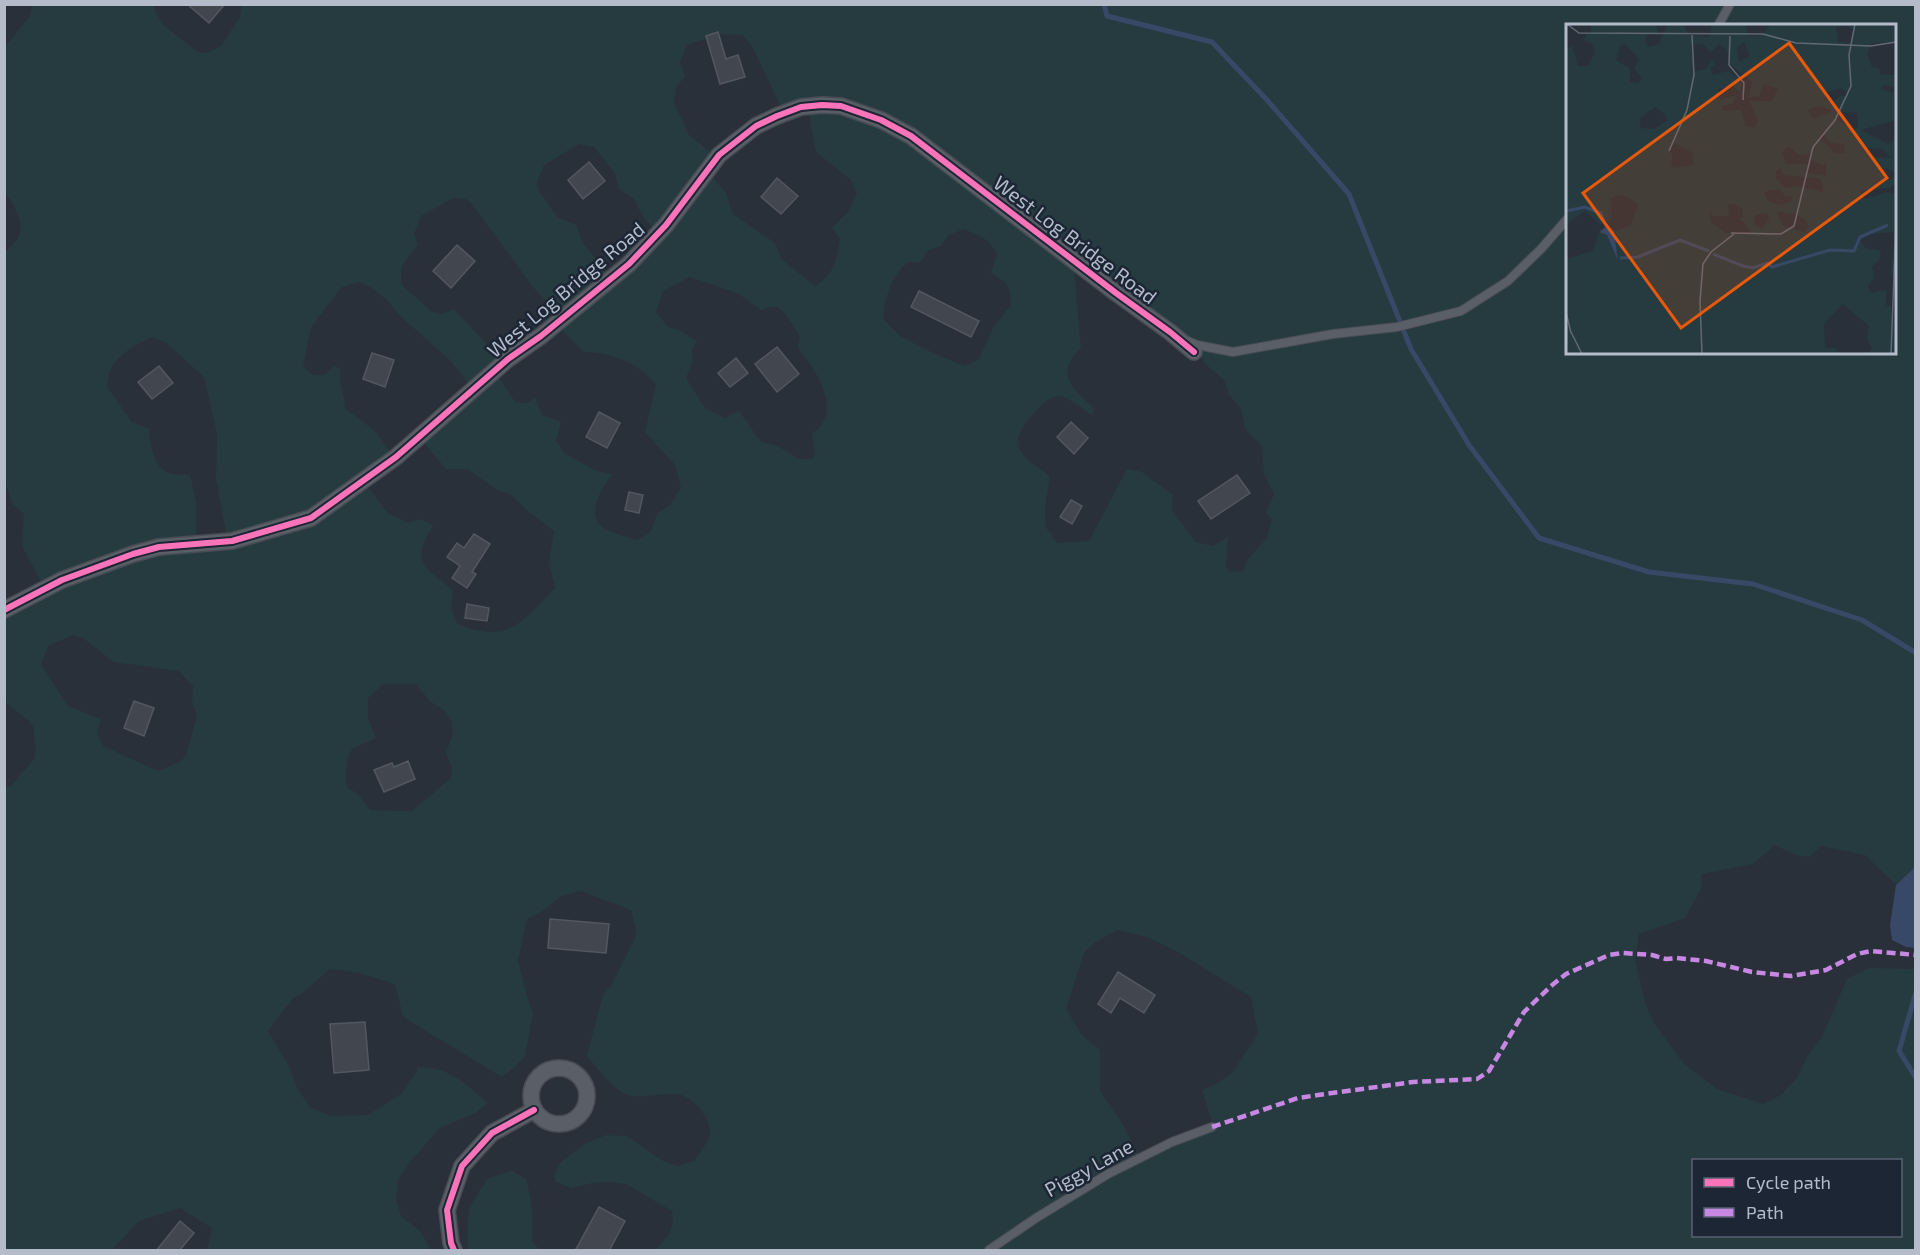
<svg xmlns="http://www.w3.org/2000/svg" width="1920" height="1255" font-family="'Exo 2',sans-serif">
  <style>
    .green { fill: #263b40; fill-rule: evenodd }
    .water { fill: #374966 }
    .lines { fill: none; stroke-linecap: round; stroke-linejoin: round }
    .stream { stroke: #374966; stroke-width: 5 }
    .building { fill: #41464f; stroke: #515861; stroke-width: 1.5 }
    .service-casing { stroke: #484c54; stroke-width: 10 }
    .minor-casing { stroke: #484c54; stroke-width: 18 }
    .service { stroke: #5a5e66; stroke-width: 8 }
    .minor { stroke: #5a5e66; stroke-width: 15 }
    .quiet { stroke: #c787e3; stroke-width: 4.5; stroke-dasharray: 9 4.5; stroke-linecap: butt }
    .cycleway-casing { stroke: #1c2635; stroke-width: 10 }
    .cycleway { stroke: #fb73b8; stroke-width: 6 }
    .labels { text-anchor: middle; stroke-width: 5; stroke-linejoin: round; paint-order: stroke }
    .street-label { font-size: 20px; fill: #b4bcca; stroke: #1c2635 }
    .inset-river { fill: none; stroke: #374966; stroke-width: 3 }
    .inset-road { fill: none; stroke: #616874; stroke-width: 1.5 }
    .view { fill: #e8590c; fill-opacity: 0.15; stroke: #e8590c; stroke-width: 3 }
    .inset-edge { fill: none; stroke: #b4bcca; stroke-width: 3 }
  </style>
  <rect width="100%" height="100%" fill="#29303a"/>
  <g class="green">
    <path d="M242,4L1915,5V867L1896,885L1865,855L1821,846L1809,857L1795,855L1775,845L1753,864L1702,874L1701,889L1685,918L1639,934L1635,960L1646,1006L1654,1023L1684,1064L1717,1089L1763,1104L1781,1095L1797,1078L1808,1055L1822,1037L1847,979L1869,968L1915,969V1250H655C668,1237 675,1229 672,1211L626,1184L608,1182L592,1183L572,1188L556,1182L554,1175L561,1162L585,1144L606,1135L627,1136L663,1161L678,1166L695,1161C699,1152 709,1143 710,1132C710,1116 691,1094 675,1094C661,1093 639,1099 628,1095C612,1089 599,1069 587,1056L603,995L612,984L637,934L631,910L581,891L561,896L540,913L527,919L518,961L527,996L533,1013L525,1056L515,1067L502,1077L408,1020L403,1016L395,984L359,973L330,969L300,995L294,997L268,1031L290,1068L297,1088L310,1107L331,1116L368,1115L401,1094L417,1071L418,1067C449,1067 465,1083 488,1103L477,1112L440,1128L410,1162L398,1180L396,1199L401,1216L420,1231L431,1250H207L212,1228L180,1208L139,1221L112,1250H5V787L11,786L34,759L36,750L33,726L28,720L5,702V611L45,589L22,546L24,514L12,503L7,487L5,484V252C9,248 16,243 18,238C26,222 13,204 5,192V47L30,16L32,5H155L154,9L163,25L198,52L207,53L221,46L240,17ZM1568,26H1894V352H1568ZM720,34L742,35L752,46L784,113L808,110L816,152L850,179L857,193L848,212L832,228L840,239C836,260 835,274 815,286L782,260L775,243L733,214L726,193L708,172L718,158L689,135L674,103L676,88L685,76L680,62L687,45ZM579,144L594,147L615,173L619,189L633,198L645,220L660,233L611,278L583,243L576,225L557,217L539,191L537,182L544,165ZM453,198L466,199L472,204L533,287L563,319L557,325L584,352C610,352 640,363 656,385L645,432L675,465L681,487L671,504L657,514L650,533L637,540C628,537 607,532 601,526C586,511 603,487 612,474L596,471L564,453L556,440L561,422L542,415L535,398L527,403L515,402L496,373L505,364L454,309L442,314L432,312L401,284V267L418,244L414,234L421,216ZM964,229C981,236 987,237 997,254L991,273C1008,285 1010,283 1011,305L993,328L979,359L965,366L939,356L900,336L883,319C885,298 891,274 909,262L920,263L928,250L940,246L949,235ZM1074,268L1174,336L1202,358L1204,363L1225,381L1229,395L1241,408L1245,429L1262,446L1264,474L1274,494L1266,513L1272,519L1267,538L1248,559L1243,571L1229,572L1226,565L1228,537L1212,546L1196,542L1172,510L1173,495L1142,472L1127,469L1089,541L1057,543L1045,526V506L1050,476C1040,468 1020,458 1018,443C1016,429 1045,396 1059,396C1067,396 1085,410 1092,415L1094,409C1073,387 1053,376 1081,348ZM690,277L737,293L761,310C765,309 772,306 776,307C786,311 794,328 800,336L798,348C812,365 838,402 822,424C819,428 815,431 812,434L815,454L812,459H799L778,446L761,442L739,411L725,418L705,408L686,378L693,360L692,350L697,341L679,330L668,327L656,312L663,291ZM359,282L372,288L387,300L402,318L450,360L474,390L420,438L446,469H467L499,491L510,494L530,513L554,531L549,562L555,588C522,622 507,646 457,623L451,608L453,590C423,566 410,564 433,525L420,519L408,523L388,513L364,482L395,459L376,432L345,408C345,392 338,384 340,369L334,366L325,375H313L303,366L311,327L342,287ZM152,337L165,342L204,377L217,434L216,479L227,537L196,538V501L190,475C184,474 175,475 169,473C152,466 151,444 149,429L131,421L107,386C108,381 108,376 110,371C117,355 136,344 152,337ZM74,635L83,638L114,662L179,671L193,686L192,701L197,717L186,755L180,762L158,771L103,746L97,733L101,719L68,706L41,664L49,645ZM383,684H416L430,701L446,712L452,722L453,734L446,753L452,768L450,779L412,811L370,810L358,794L348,788L346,780L347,759L352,749L376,738L368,718V698ZM1117,930L1147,937L1178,952L1251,997L1258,1034L1232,1073L1216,1084L1202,1090L1214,1128L1140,1158L1122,1123L1100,1091V1050L1082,1035L1066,1009L1084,953L1094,943ZM1694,1160H1900V1236H1694Z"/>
    <path d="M512,1171L526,1179C532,1201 534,1220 532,1242L540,1250H468L467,1229L470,1206L488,1178Z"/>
  </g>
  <path class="water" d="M1915,867V948L1906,947L1892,940L1890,925L1896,885Z"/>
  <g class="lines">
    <g class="stream">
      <path d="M1104,4L1107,16L1212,42L1267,100L1349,194L1411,349L1469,445L1539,538L1649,572L1753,584L1862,620L1916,653"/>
      <path d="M1916,992L1899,1051L1916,1078"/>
    </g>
  </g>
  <g class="building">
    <path d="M187,4H225L209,23Z"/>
    <path d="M718,32L726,59L738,55L745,77L720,84L706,36Z"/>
    <path d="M589,162L605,181L583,199L568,180Z"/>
    <path d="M777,178L798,196L781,214L761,197Z"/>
    <path d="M457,245L475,261L451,288L433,271Z"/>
    <path d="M919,291L979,321L971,337L911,307Z"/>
    <path d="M777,347L799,374L777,392L755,364Z"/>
    <path d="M372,353L394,360L385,387L363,379Z"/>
    <path d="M736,358L748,373L730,387L718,373Z"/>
    <path d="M159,366L173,383L152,399L138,382Z"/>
    <path d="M599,412L620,423L607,448L586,437Z"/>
    <path d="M1071,422L1088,438L1074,454L1057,437Z"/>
    <path d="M1237,475L1250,493L1211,519L1198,501Z"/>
    <path d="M629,492L643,495L639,513L625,510Z"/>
    <path d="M1071,500L1082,506L1072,524L1060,517Z"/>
    <path d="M474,534L490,544L472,572L476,574L467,588L452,578L460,566L447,557L457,543L464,548Z"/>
    <path d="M467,604L489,608L487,621L465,618Z"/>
    <path d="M134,701L154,708L144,736L124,728Z"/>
    <path d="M408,761L415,779L384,792L374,770L392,763L394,767Z"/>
    <path d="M550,919L609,924L606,953L548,948Z"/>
    <path d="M1118,972L1155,995L1144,1013L1120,998L1111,1013L1098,1004Z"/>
    <path d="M365,1022L369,1070L334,1073L330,1024Z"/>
    <path d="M599,1207L625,1221L609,1251H575Z"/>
    <path d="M180,1221L194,1233L179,1251H156Z"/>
  </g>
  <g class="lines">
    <defs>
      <g id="service">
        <path d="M1718,26L1730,4"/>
        <path d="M1188,341L1197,345L1233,352L1333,334L1397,327L1461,311L1508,281L1541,249L1568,218"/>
        <path d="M989,1250L1036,1218L1108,1174L1172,1142L1212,1127"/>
      </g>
      <g id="minor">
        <path d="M4,610L62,580L133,554L159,547L232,541L311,518L396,457L508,359L541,336L629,264L666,225L719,155L756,126L777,116L801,107L822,105L841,106L881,120L911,136L1116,293L1170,332L1194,352"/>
        <circle cx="559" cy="1096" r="28"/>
        <path d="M454,1250L451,1243L447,1210L462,1166L492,1133L534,1110"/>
      </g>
    </defs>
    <use href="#service" class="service-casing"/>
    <use href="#minor" class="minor-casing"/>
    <use href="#service" class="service"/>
    <use href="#minor" class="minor"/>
    <path class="quiet" d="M1212,1127L1298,1098L1318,1095L1413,1082L1477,1079L1489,1071L1524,1012L1551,986L1566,974L1609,955L1622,953L1652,955L1666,959L1677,958L1706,961L1752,972L1791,976L1826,970L1857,954L1871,951L1916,955"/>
    <defs>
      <g id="cycleway">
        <path d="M4,610L62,580L133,554L159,547L232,541L311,518L396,457L508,359L541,336L629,264L666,225L719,155L756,126L777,116L801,107L822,105L841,106L881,120L911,136L1116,293L1170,332L1194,352"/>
        <path d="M454,1250L451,1243L447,1210L462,1166L492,1133L534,1110"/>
      </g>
    </defs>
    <use href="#cycleway" class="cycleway-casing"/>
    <use href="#cycleway" class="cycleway"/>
  </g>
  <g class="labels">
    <g class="street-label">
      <text transform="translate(1075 240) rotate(37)" y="7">West Log Bridge Road</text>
      <text transform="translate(566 290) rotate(-40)" y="7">West Log Bridge Road</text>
      <text transform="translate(1089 1168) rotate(-29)" y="7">Piggy Lane</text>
    </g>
  </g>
  <g transform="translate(1566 24)">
    <rect width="330" height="330" fill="#29303a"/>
    <path d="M25,0H90L92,10L82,9L79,16L82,23L93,20L102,0H118L122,11L144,13L146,0H179L182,12L197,11L205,0H330V18L306,19L301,29L306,43L313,44L314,50L330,51V63L318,61L315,65L330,70V96L295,106L322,120L330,114V149L319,144L317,155L325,156L329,152L330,159L324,164L294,166L298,175L322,168L330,170V252L325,250L329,208L303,210L294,217L300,224L315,227L313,237L306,242L308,254L302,262L305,269L320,266V281L325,282V295H330V330H302L306,324L301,315L303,302L277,280L258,300L259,324H270L271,330H0L3,324L0,322V235L27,227L33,208L41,211L52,237L48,207L64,202L72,181L63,173L51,171L44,175L46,193L40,199L34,200L19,187L0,201V26L6,21L12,42H22L29,28L27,20L18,16L20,10H25ZM279,2L288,5L285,19L272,18L270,3ZM178,18L184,32L173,38L171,24ZM59,20L73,35L68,45L76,54L72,59L64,58V45L50,36L54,22ZM136,20L145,28L153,20L161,26L163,39L186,58L182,74L193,72L198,60L212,64L206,77H183L192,96L189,103H180L175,86L156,87L157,82L167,79L170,71L154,76L152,65L167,62L174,68L176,61L170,53L162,47L147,51L144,44L149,40L146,35L140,45L127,48L125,21ZM275,64L282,69L280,73L275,71L266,79L258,75L261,68ZM252,82L265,86V88L247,95L242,86ZM89,83L99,90L101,97L88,105L75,104L73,95ZM273,88L291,89L292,104L286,106L270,94ZM258,111L263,118L279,121L278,129H269L254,114ZM108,119L127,129L128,141L109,144L105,141L107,131L103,127ZM223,123L233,131L244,130L243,135L256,141L260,138V152L240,149L242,140H220L216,128ZM301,124L317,125L325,134L303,133ZM215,144L218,151L256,155L257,168L231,162L220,164L210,155V146ZM213,165L219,172H226L225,178L212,181L201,176L198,168ZM168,179L177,186L176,194L171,195L177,197L185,209H160L144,197V189L147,192H163L162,181ZM211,187L231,191L240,196L243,203L238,208L216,201ZM201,189L203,195L196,205L188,200V192Z" fill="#263b40" fill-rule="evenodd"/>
    <path d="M42,201L48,207L52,237L41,211L33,208Z" fill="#374966"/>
    <path class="inset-river" d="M0,187L19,183L35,189L40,202M147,230L177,242L187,244L201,239L206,243L264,226L288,227L294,213L322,201M54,234L72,233L114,216L143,227"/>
    <path class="inset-road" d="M1,0L13,9L197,10L230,19L305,22L330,18M164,12L163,41L178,59L177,76M103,127L121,86L128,51L126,11M165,209L215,210L228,202L247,123L269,96L285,62L283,31L289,0M0,288L5,309M5,308L16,330M136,330L134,277L137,240L145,228L168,210M325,330L330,199"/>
    <path class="view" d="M223,19L321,154L115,304L17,169Z"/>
    <rect width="330" height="330" class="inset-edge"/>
  </g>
  <rect width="1920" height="1255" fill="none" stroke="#b4bcca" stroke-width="12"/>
  <rect x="1692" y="1159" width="210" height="78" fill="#1c2635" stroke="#596271" stroke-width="1.5"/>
  <rect x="1704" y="1178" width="30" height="9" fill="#fb73b8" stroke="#596271" stroke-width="1.5"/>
  <text x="1746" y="1189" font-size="18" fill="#b4bcca">Cycle path</text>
  <rect x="1704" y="1208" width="30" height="9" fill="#c787e3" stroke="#596271" stroke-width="1.5"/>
  <text x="1746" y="1219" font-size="18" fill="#b4bcca">Path</text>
</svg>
